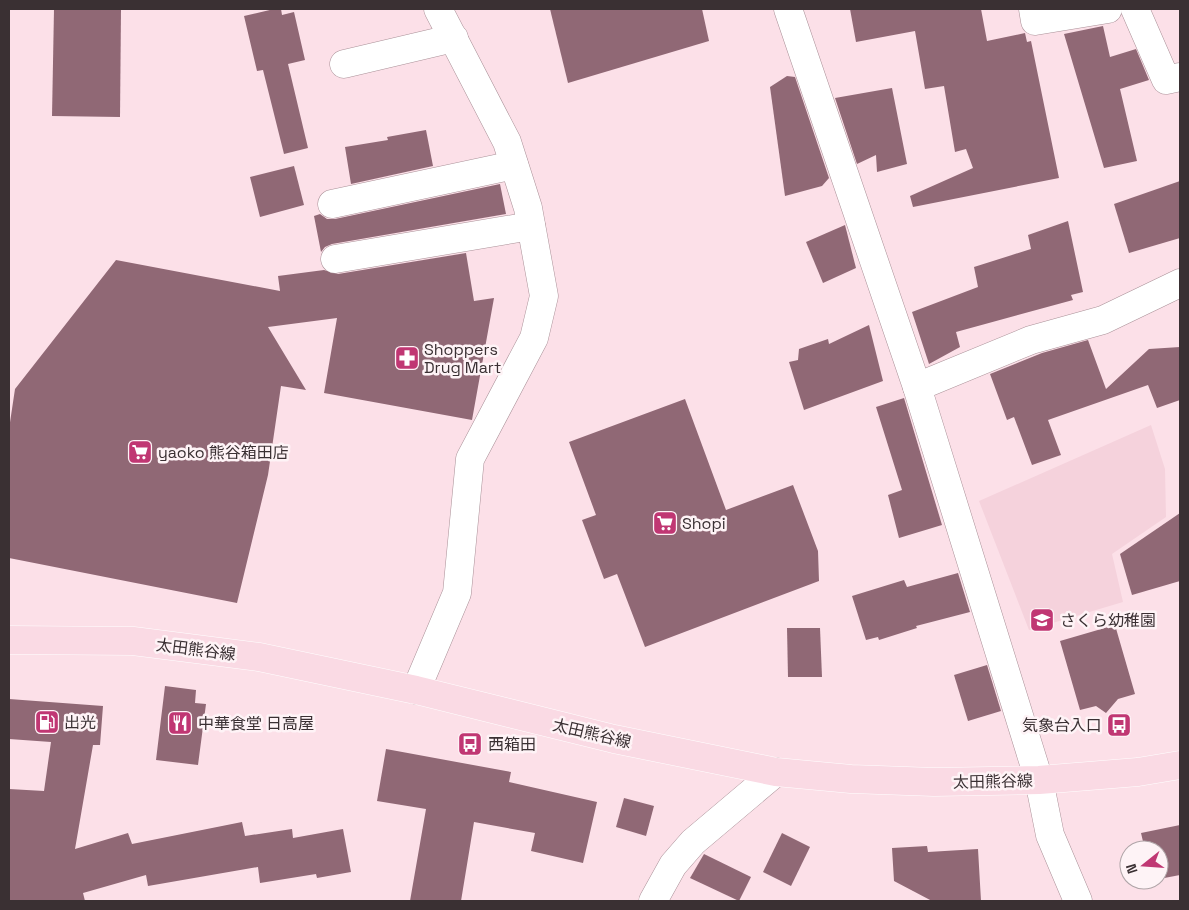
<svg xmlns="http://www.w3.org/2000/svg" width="1189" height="910" font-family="'Space Grotesk','Noto Sans JP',sans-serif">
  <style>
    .built { fill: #f5d2dc }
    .building { fill: #906875 }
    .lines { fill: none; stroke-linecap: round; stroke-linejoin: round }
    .minor-casing { stroke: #aa9198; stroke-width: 29 }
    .major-casing { stroke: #fff; stroke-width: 29 }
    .minor { stroke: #fff; stroke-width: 28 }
    .major { stroke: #fadae4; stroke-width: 28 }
    .labels { text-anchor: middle; stroke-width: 5; stroke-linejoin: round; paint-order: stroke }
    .poi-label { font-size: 16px; fill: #3a3033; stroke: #fef3f6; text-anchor: start }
    .street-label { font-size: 16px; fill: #3a3033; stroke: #fef3f6 }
  </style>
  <rect width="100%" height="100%" fill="#fce0e8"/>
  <path class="built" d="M1151,425L1165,469L1166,517L1112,554L1123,602L1029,630L979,501Z"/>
  <g class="building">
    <path d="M54,9H121L120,117L52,116Z"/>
    <path d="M274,9H281L282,15L294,12L305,60L288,64L308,148L284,154L263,70L257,71L244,16Z"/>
    <path d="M550,9H702L709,41L568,83Z"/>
    <path d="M850,9H981L987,41L1025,33L1027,42L1031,41L1059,178L913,207L910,196L973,168L966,149L955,152L944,86L925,89L915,31L856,42Z"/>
    <path d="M1103,26L1110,57L1136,49L1149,80L1120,89L1137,161L1104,168L1064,34Z"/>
    <path d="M787,76L795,77L829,178L822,186L785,196L770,87Z"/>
    <path d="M892,88L907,164L877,172L876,155L857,164L835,98Z"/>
    <path d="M426,130L433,166L351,184L345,147L388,140L387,137Z"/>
    <path d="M294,166L304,205L260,217L250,177Z"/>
    <path d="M1180,181V238L1129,253L1114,204Z"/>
    <path d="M500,184L506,214L332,244L325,247L321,252L314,216L320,214L327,219H335Z"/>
    <path d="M1068,221L1083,292L1071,295L1073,300L956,332L960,347L929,364L912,312L978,287L974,267L1031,249L1028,235Z"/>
    <path d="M845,225L856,268L823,283L806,242Z"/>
    <path d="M466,253L474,301L494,298L472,420L324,393L337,318L268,327L306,390L281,386L268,475L237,603L9,558V429L15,389L116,260L280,291L278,276L324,270L338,274Z"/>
    <path d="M869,325L883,381L804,410L789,362L798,360L799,349L828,339L829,344Z"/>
    <path d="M1088,340L1106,389L1149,349L1180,347V400L1157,408L1148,385L1048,420L1061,455L1032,465L1014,417L1007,420L990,374L1042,353Z"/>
    <path d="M904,398L942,525L899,538L888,495L902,490L876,407Z"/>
    <path d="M685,399L726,510L793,485L818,551L819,581L645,647L617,574L604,579L582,520L596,515L569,442Z"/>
    <path d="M1180,513V581L1132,595L1120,554Z"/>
    <path d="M958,573L970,612L916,626L917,628L879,640L878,637L866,640L852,596L904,580L907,587Z"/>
    <path d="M1115,625L1135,694L1118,699L1106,713L1096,706L1080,710L1060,641Z"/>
    <path d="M787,628H820L822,677H788Z"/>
    <path d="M987,665L1001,711L968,721L954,675Z"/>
    <path d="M165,686L196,690L195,703L206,704L198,765L156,760Z"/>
    <path d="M9,699L103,706L100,745H93L75,849L128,833L132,844L242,822L245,836L292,829L293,838L343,829L351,872L317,878L316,874L260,883L258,867L148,886L146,875L83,893L85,901H9V789L44,791L51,742L9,739Z"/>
    <path d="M386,749L511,772L509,782L597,802L583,863L531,851L535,833L474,822L461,901H410L426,809L377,801Z"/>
    <path d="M624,798L654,806L646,836L616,827Z"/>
    <path d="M1180,825V875L1159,879V850H1145L1141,833Z"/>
    <path d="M782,833L810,847L791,886L763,872Z"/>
    <path d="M927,846L928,852L978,849L981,901H932L894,881L892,848Z"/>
    <path d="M704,854L751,877L739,901L690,878Z"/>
  </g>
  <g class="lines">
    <defs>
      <g id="minor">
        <path d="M788,9L917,387L1039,780L1050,835L1078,901"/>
        <path d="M1033,9L1035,21L1108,9"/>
        <path d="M1135,9L1166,80L1180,77"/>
        <path d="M344,64L454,38"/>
        <path d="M332,204L514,165"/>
        <path d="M335,259L531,226"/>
        <path d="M917,387L1031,340L1103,320L1180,283"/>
        <path d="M416,690L457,593L470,459L534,338L544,296L528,208L507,142L438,9"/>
        <path d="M653,901L673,865L693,842L776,772"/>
      </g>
      <path id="major" d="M9,640L133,641L259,657L416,690L614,739L776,772L851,779L934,782L1039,780L1138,772L1180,765"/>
    </defs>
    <use href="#minor" class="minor-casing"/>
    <use href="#major" class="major-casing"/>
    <use href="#minor" class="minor"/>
    <use href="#major" class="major"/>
  </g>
  <defs>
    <symbol id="pharmacy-square" viewBox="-11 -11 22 22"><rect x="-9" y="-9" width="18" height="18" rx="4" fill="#c03773" stroke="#fef3f6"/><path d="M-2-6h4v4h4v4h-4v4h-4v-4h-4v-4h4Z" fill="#fff"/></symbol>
    <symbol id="supermarket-square" viewBox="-11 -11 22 22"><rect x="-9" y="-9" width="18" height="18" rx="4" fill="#c03773" stroke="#fef3f6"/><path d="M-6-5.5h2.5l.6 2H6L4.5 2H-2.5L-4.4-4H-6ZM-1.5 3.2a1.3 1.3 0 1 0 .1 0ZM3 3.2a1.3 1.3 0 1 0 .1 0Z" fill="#fff"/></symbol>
    <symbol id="school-square" viewBox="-11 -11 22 22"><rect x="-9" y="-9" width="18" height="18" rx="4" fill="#c03773" stroke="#fef3f6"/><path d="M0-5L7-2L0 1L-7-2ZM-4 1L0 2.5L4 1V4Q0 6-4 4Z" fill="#fff"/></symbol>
    <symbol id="fuel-square" viewBox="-11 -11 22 22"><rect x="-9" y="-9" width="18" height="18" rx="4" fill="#c03773" stroke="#fef3f6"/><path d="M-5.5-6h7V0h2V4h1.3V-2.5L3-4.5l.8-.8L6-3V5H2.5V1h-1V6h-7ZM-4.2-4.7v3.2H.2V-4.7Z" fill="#fff"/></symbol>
    <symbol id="restaurant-square" viewBox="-11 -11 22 22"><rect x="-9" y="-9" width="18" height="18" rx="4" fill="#c03773" stroke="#fef3f6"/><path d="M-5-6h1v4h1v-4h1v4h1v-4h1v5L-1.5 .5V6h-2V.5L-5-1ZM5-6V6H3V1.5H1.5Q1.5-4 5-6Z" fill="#fff"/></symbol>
    <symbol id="bus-square" viewBox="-11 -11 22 22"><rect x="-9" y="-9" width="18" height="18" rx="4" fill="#c03773" stroke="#fef3f6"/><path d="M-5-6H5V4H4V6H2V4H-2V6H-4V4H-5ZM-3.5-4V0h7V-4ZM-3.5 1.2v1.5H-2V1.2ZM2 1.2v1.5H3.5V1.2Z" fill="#fff"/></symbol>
  </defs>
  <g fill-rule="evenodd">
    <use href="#pharmacy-square" x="393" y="344" width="28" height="28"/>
    <use href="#supermarket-square" x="126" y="438" width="28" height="28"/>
    <use href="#supermarket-square" x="651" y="509" width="28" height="28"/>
    <use href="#school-square" x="1028" y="606" width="28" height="28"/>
    <use href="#fuel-square" x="33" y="708" width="28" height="28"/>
    <use href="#restaurant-square" x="166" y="709" width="28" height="28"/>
    <use href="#bus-square" x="1105" y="711" width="28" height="28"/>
    <use href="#bus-square" x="456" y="730" width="28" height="28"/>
  </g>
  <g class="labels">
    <g class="poi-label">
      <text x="424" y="355">Shoppers<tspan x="424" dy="18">Drug Mart</tspan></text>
      <text x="158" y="458">yaoko 熊谷箱田店</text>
      <text x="682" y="529">Shopi</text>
      <text x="1060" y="626">さくら幼稚園</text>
      <text x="64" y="728">出光</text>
      <text x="198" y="729">中華食堂 日高屋</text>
      <text x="1102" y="731" text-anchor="end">気象台入口</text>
      <text x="488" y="750">西箱田</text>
    </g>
    <g class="street-label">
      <text transform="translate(196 649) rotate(7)" y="6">太田熊谷線</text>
      <text transform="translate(592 733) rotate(13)" y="6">太田熊谷線</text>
      <text transform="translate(993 781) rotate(-1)" y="6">太田熊谷線</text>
    </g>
  </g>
  <rect width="1189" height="910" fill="none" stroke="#3a3033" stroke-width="20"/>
  <g transform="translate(1144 865) rotate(253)"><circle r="24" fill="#fef3f6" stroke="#b0a5a8"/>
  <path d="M0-4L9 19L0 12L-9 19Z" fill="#c03773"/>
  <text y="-8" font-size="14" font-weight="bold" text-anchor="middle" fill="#3a3033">N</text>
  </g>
</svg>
